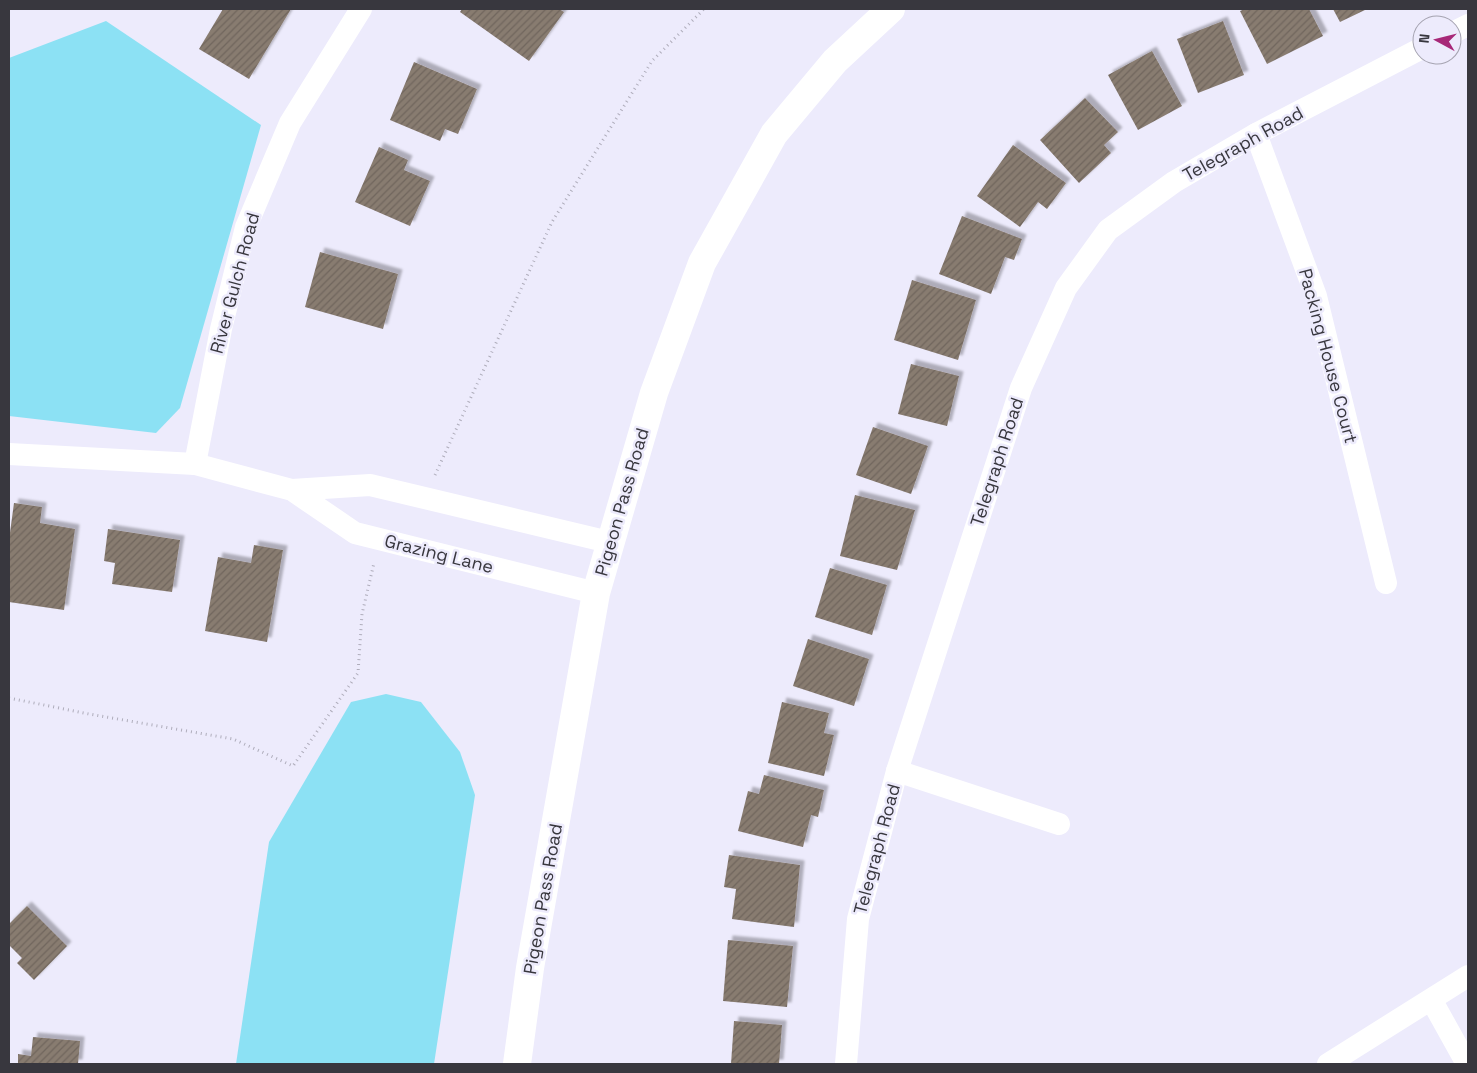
<svg xmlns="http://www.w3.org/2000/svg" width="1477" height="1073" font-family="'Space Grotesk',sans-serif">
  <style>
    .water { fill: #8ce1f4 }
    .building { fill: url(#building-hatch); filter: url(#shadow) }
    .lines { fill: none; stroke-linecap: round; stroke-linejoin: round }
    .path { stroke: #afadbb; stroke-width: 3; stroke-dasharray: 1 4; stroke-linecap: butt }
    .street { stroke: #fff; stroke-width: 22 }
    .secondary { stroke: #fff; stroke-width: 28 }
    .labels { text-anchor: middle; stroke-width: 5; stroke-linejoin: round; paint-order: stroke }
    .street-label { font-size: 18px; fill: #38373e; stroke: #edebfc }
  </style>
  <defs>
    <pattern id="building-hatch" width="6" height="6" patternUnits="userSpaceOnUse" patternTransform="scale(1.25)"><rect width="6" height="6" fill="#887b70"/><path d="M-1 1l2-2M0 6l6-6M5 7l2-2" fill="none" stroke="#70665d"/></pattern>
    <filter id="shadow"><feDropShadow dx="4.5" dy="-4.5" stdDeviation="1" flood-color="#0004"/></filter>
  </defs>
  <rect width="100%" height="100%" fill="#edebfc"/>
  <g class="water">
    <path d="M106,21L261,125L180,408L156,433L9,416V58Z"/>
    <path d="M386,694L421,702L460,752L475,795L434,1064H236L269,842L351,702Z"/>
  </g>
  <g class="building">
    <path d="M223,9H291L249,79L199,49Z"/>
    <path d="M462,9H559L564,12L529,61L460,12Z"/>
    <path d="M1245,9H1309L1323,36L1267,64L1240,11Z"/>
    <path d="M1333,9H1367L1340,22Z"/>
    <path d="M1223,21L1244,75L1198,93L1177,39Z"/>
    <path d="M1152,51L1182,106L1138,130L1108,75Z"/>
    <path d="M414,62L477,89L458,134L445,129L440,141L390,120Z"/>
    <path d="M1085,98L1118,132L1104,145L1111,153L1079,183L1040,140Z"/>
    <path d="M1013,145L1066,183L1047,209L1038,202L1020,227L977,196Z"/>
    <path d="M379,147L408,160L404,170L430,181L410,226L355,202Z"/>
    <path d="M962,216L1022,239L1014,260L1005,257L991,294L939,274Z"/>
    <path d="M320,252L398,274L383,329L305,307Z"/>
    <path d="M912,280L976,300L958,360L894,340Z"/>
    <path d="M911,364L959,376L947,426L898,414Z"/>
    <path d="M873,427L928,446L911,494L856,475Z"/>
    <path d="M855,495L915,510L897,570L840,556Z"/>
    <path d="M14,503L42,507L40,523L75,529L64,610L9,602V540Z"/>
    <path d="M108,529L180,540L172,592L112,584L115,563L104,561Z"/>
    <path d="M254,545L283,550L267,642L205,631L218,557L251,563Z"/>
    <path d="M830,568L887,585L872,635L815,617Z"/>
    <path d="M808,639L869,659L854,706L793,686Z"/>
    <path d="M782,702L829,713L824,733L834,735L824,776L768,763Z"/>
    <path d="M764,775L824,790L818,817L811,815L803,847L738,831L748,791L759,794Z"/>
    <path d="M729,855L800,865L794,927L732,919L736,889L724,887Z"/>
    <path d="M27,906L67,946L34,980L17,963L22,958L9,945V924Z"/>
    <path d="M728,940L793,946L787,1007L723,1001Z"/>
    <path d="M734,1021L782,1025L779,1064H731Z"/>
    <path d="M33,1037L80,1041L78,1064H18V1054L31,1056Z"/>
  </g>
  <g class="lines">
    <g class="path">
      <path d="M435,475L552,222L652,61L704,9"/>
      <path d="M9,698L89,714L233,739L293,766L358,673L362,614L374,563"/>
    </g>
    <g class="street">
      <path d="M1452,33L1468,25"/>
      <path d="M1256,134L1316,296L1386,583"/>
      <path d="M9,454L195,464L292,490L355,533L596,593"/>
      <path d="M195,464L221,329L246,227L290,123L361,9"/>
      <path d="M292,490L370,485L609,542"/>
      <path d="M897,771L1059,824"/>
      <path d="M1432,1001L1467,1064"/>
      <path d="M846,1064L858,919L897,771L1021,388L1066,288L1108,230L1174,182L1256,134L1422,48"/>
      <path d="M1328,1064L1468,976"/>
    </g>
    <path class="secondary" d="M517,1064L530,968L596,593L654,393L702,263L774,134L835,61L891,9"/>
  </g>
  <g class="labels">
    <g class="street-label">
      <text transform="translate(1243 144) rotate(-29)" y="6">Telegraph Road</text>
      <text transform="translate(235 283) rotate(-75)" y="6">River Gulch Road</text>
      <text transform="translate(1328 356) rotate(75)" y="6">Packing House Court</text>
      <text transform="translate(997 462) rotate(-72)" y="6">Telegraph Road</text>
      <text transform="translate(622 502) rotate(-74)" y="6">Pigeon Pass Road</text>
      <text transform="translate(439 554) rotate(14)" y="6">Grazing Lane</text>
      <text transform="translate(877 849) rotate(-75)" y="6">Telegraph Road</text>
      <text transform="translate(543 899) rotate(-80)" y="6">Pigeon Pass Road</text>
    </g>
  </g>
  <rect width="1477" height="1073" fill="none" stroke="#38373e" stroke-width="20"/>
  <g transform="translate(1437 40) rotate(277)"><circle r="24" fill="#edebfc" stroke="#a5a3b0"/>
  <path d="M0-4L9 19L0 12L-9 19Z" fill="#a72878"/>
  <text y="-8" font-size="14" font-weight="bold" text-anchor="middle" fill="#38373e">N</text>
  </g>
</svg>
